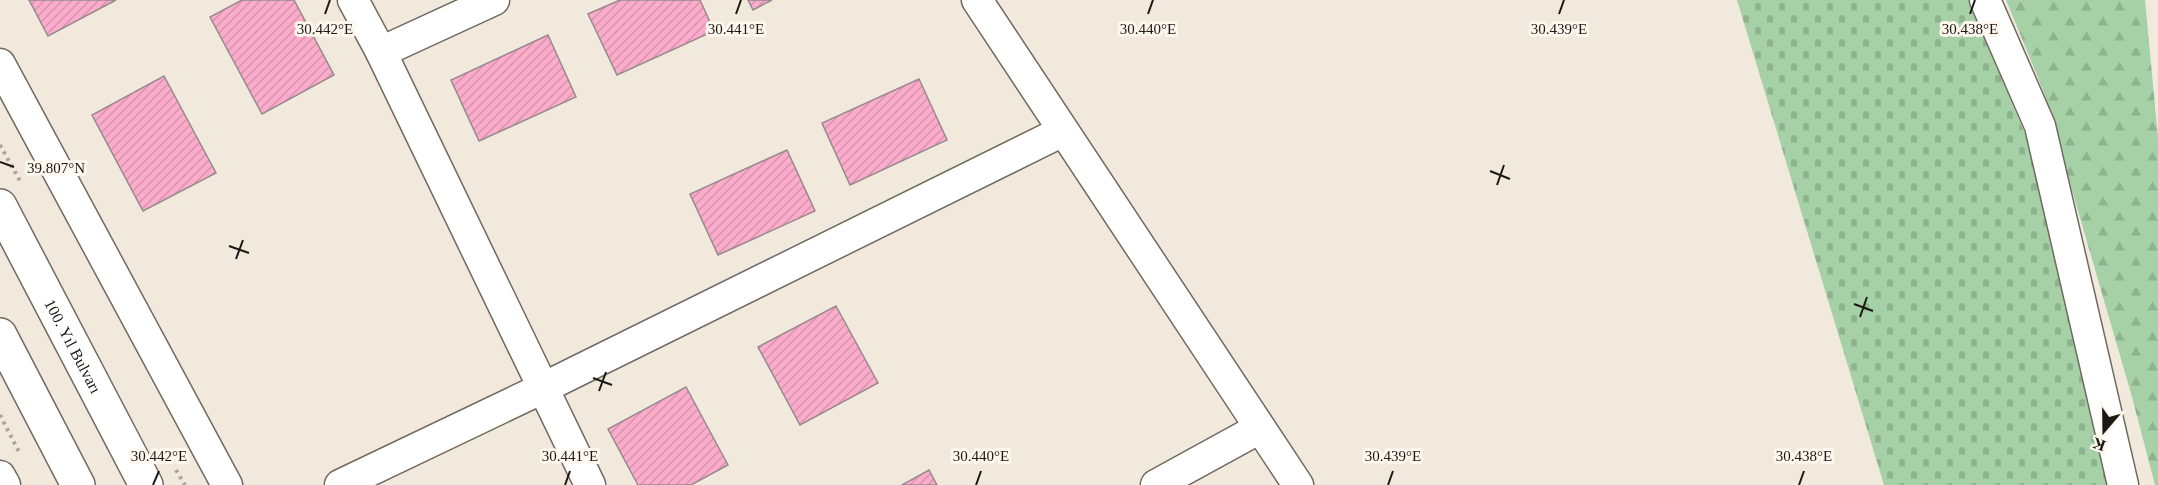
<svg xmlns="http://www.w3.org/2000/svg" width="2158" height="485" font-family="Georgia,serif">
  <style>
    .forest { fill: url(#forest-firs) }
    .cemetery { fill: url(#cemetery-stones) }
    .building { fill: url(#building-hatch); stroke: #97898e; stroke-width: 1.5 }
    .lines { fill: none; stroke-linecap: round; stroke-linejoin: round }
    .minor-casing { stroke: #71695f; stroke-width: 33 }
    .major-casing { stroke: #71695f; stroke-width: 36 }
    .path { stroke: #aba49a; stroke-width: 4; stroke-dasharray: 3 4.5; stroke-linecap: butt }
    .minor { stroke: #fff; stroke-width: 30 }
    .major { stroke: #fff; stroke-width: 33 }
    .ticks { fill: none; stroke: #1c1914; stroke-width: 2 }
    .labels { text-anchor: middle; stroke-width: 6; stroke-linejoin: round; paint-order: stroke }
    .street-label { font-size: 16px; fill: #1c1914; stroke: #fef7ed }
    .ticks-label { font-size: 15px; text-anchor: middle; fill: #1c1914; stroke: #fef7ed; stroke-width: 6; stroke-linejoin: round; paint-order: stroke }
  </style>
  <defs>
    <pattern id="forest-firs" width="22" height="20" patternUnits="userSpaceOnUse" patternTransform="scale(1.5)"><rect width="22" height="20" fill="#a6d1a7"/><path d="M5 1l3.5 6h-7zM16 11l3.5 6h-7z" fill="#8eb38f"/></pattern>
    <pattern id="cemetery-stones" width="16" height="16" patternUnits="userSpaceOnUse" patternTransform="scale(1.5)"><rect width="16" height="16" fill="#a6d1a7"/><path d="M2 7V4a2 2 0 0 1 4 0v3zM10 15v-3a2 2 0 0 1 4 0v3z" fill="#8eb38f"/></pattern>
    <pattern id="building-hatch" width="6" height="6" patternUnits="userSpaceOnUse" patternTransform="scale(1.5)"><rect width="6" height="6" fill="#fbacca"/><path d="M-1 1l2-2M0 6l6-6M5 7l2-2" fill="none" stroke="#d793ad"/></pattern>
  </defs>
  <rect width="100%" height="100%" fill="#f2e9dd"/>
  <path class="forest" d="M2006,0H2145L2158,138V485H2155L2132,397L2043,90Z"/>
  <path class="cemetery" d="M1737,0H1969L2027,139L2112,485H1884Z"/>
  <g class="building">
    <path d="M29,0H116L48,36Z"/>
    <path d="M242,0H294L334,75L262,114L210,17Z"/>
    <path d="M620,0H700L714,31L617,75L588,14Z"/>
    <path d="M748,0H772L753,10Z"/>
    <path d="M548,35L576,97L479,141L451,80Z"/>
    <path d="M164,76L216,173L143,211L92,115Z"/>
    <path d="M919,79L947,140L850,185L822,123Z"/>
    <path d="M787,150L815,211L718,255L690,194Z"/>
    <path d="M836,306L878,383L800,425L758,347Z"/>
    <path d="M686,387L728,465L691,485H638L608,429Z"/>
    <path d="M929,470L937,485H902Z"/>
  </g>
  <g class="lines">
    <defs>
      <g id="minor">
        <path d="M353,0L381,52L590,485"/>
        <path d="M977,0L1298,485"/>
        <path d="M1985,0L2040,126L2123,485"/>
        <path d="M381,52L494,0"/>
        <path d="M0,64L227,485"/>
        <path d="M0,476L5,485"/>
        <path d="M340,485L543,388L1063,131"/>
        <path d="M1156,485L1260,428"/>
      </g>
      <g id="major">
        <path id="s1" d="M0,206L146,485"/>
        <path d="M0,335L78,485"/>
      </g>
    </defs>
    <use href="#minor" class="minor-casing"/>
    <use href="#major" class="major-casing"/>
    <g class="path">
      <path d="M0,145L20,181"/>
      <path d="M0,415L19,452"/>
      <path d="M176,470L185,485"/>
    </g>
    <use href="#minor" class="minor"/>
    <use href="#major" class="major"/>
  </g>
  <path class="ticks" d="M325,14L330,0M736,14L741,0M1148,14L1153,0M1559,14L1564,0M1970,14L1975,0M0,162L14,167M1490,171L1510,179M1497,185L1504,165M229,246L249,253M236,259L243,240M1854,304L1873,311M1860,317L1867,297M593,378L612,385M599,391L606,372M153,485L159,471M565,485L570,471M976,485L981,471M1388,485L1393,471M1799,485L1804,471"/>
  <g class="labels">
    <g class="street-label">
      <text dy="6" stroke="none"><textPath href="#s1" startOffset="158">100. Yıl Bulvarı</textPath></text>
    </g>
  </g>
  <g class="ticks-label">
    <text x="325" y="34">30.442°E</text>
    <text x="736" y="34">30.441°E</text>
    <text x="1148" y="34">30.440°E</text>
    <text x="1559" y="34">30.439°E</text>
    <text x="1970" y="34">30.438°E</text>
    <text x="56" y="173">39.807°N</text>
    <text x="159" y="461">30.442°E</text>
    <text x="570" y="461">30.441°E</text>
    <text x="981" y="461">30.440°E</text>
    <text x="1393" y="461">30.439°E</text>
    <text x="1804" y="461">30.438°E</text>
  </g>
  <g transform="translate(2104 431) rotate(200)" stroke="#fef7ed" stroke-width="4.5" paint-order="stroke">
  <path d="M0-4.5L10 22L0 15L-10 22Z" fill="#1c1914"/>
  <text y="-9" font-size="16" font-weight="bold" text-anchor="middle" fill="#1c1914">K</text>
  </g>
</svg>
